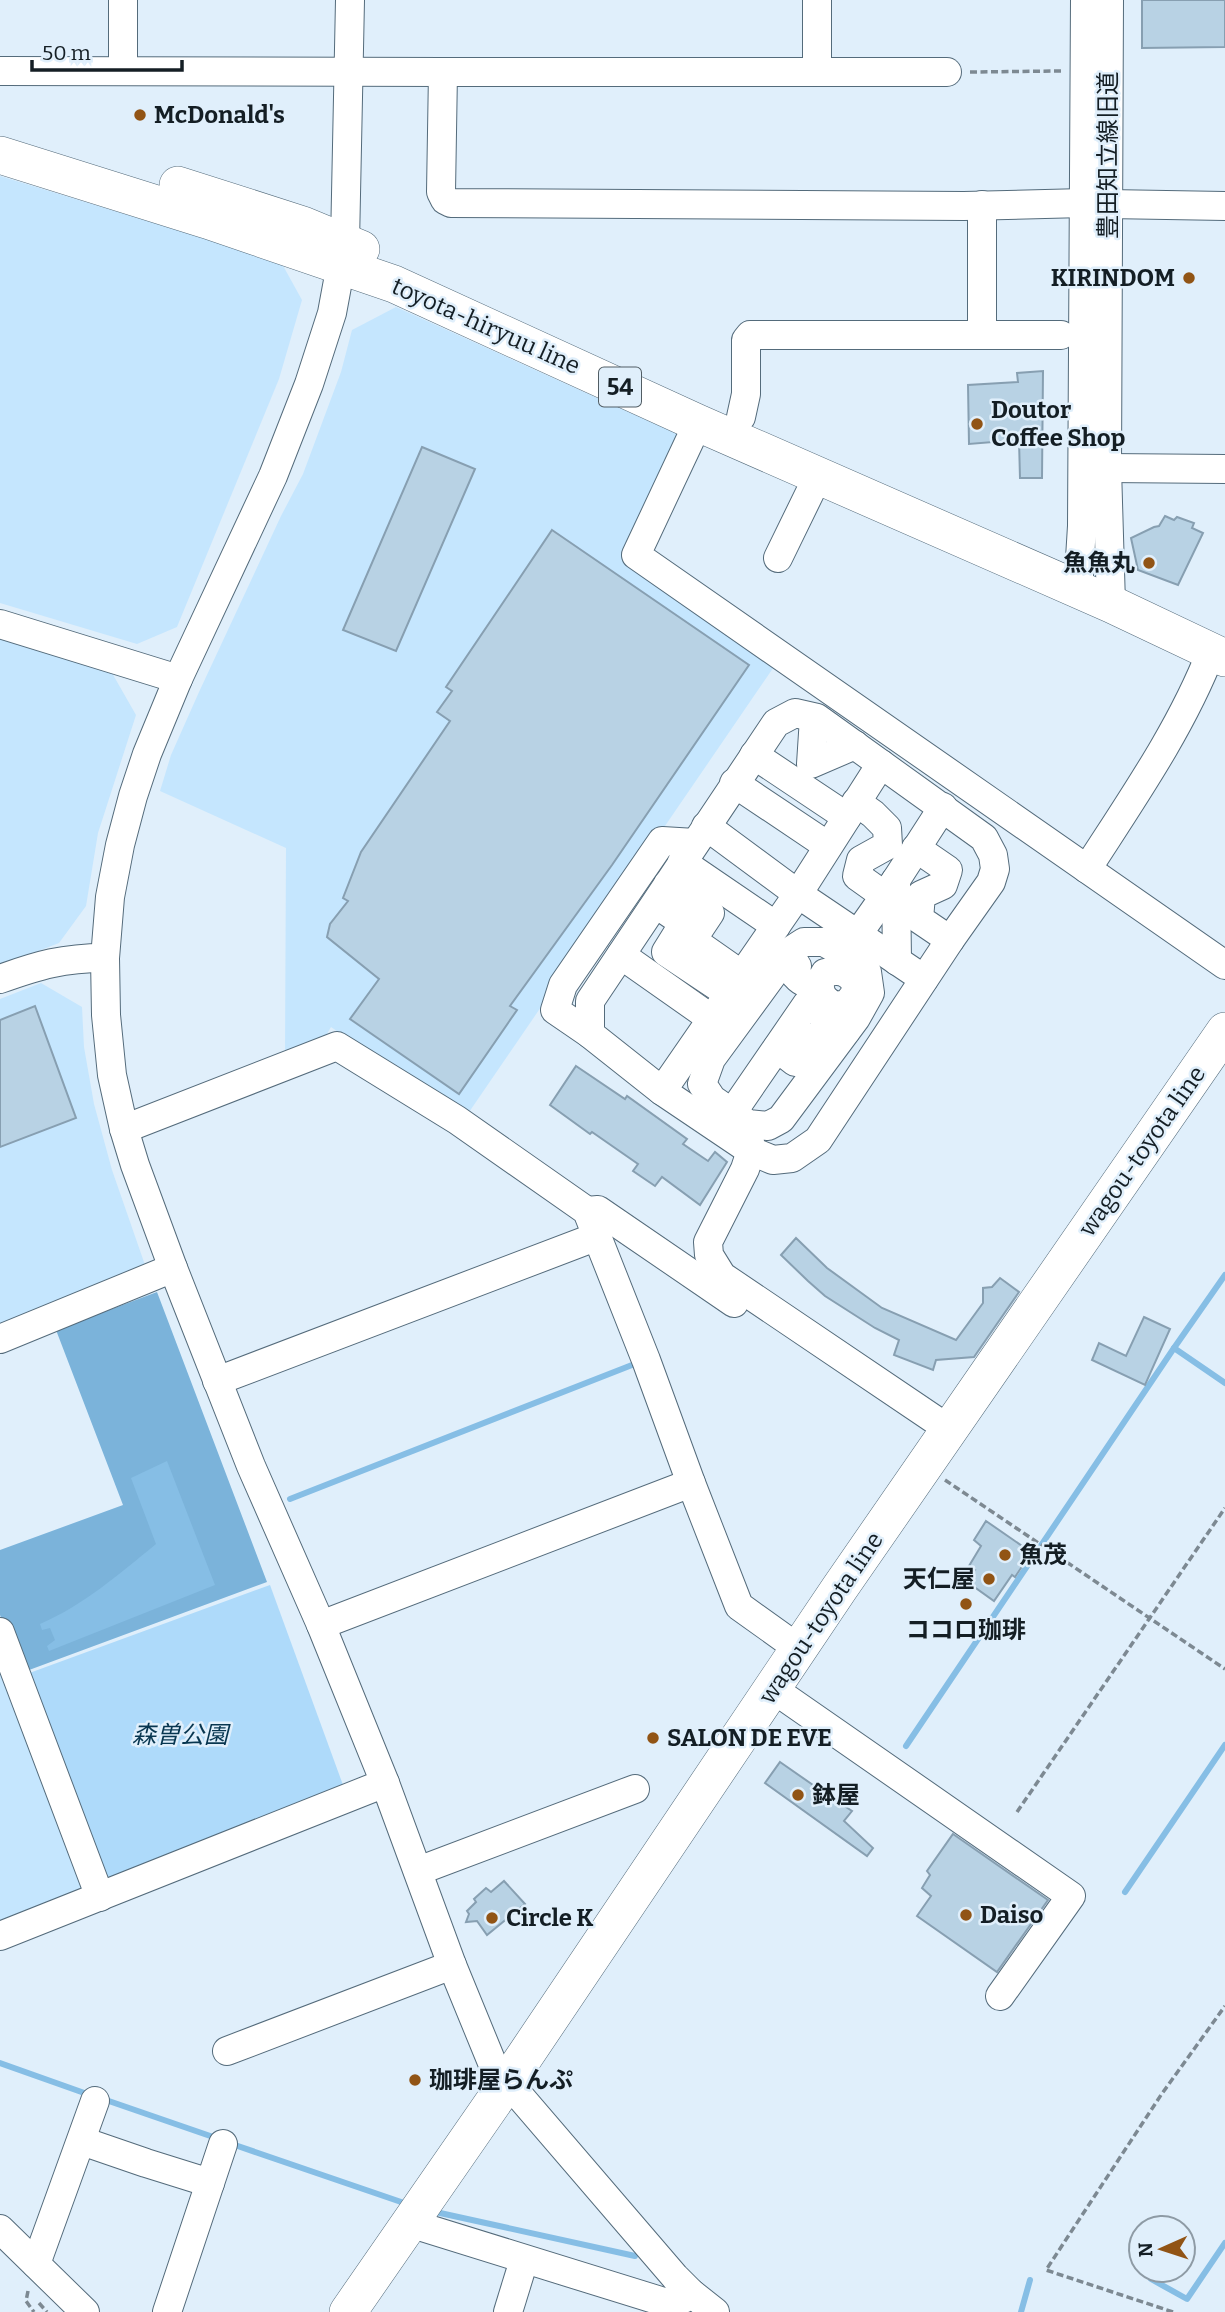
<svg xmlns="http://www.w3.org/2000/svg" width="1225" height="2312" font-family="Bitter,'Noto Sans JP',serif">
  <style>
    .built { fill: #c5e6fe }
    .green { fill: #aedafa }
    .forest { fill: #7bb3da }
    .water { fill: #86bee5 }
    .lines { fill: none; stroke-linecap: round; stroke-linejoin: round }
    .stream { stroke: #86bee5; stroke-width: 6 }
    .building { fill: #b8d2e4; stroke: #879fb1; stroke-width: 2 }
    .minor-casing { stroke: #546b7b; stroke-width: 30 }
    .major-casing { stroke: #546b7b; stroke-width: 38 }
    .path { stroke: #7d8992; stroke-width: 3.5; stroke-dasharray: 7 3.5; stroke-linecap: butt }
    .minor { stroke: #fff; stroke-width: 28 }
    .major { stroke: #fff; stroke-width: 37 }
    .poi-dot { fill: #915415; stroke: #e0effb; stroke-width: 2.5 }
    .labels { text-anchor: middle; stroke-width: 5; stroke-linejoin: round; paint-order: stroke }
    .shield { fill: #e0effb; stroke: #515d64; stroke-width: 2 }
    .shield-label { font-size: 23px; font-weight: bold; fill: #141e24 }
    .poi-label { font-size: 24px; font-weight: bold; fill: #141e24; stroke: #e0effb; text-anchor: start }
    .street-label { font-size: 24px; fill: #141e24; stroke: #e0effb }
    .park-label { font-size: 24px; font-style: italic; fill: #073650; stroke: #e0effb }
  </style>
  <rect width="100%" height="100%" fill="#e0effb"/>
  <g class="built">
    <path d="M0,176L281,262L302,300L279,379L177,627L137,644L0,603Z"/>
    <path d="M396,307L688,439L631,556L780,658L465,1118L331,1027L321,1044L285,1057L286,848L160,791L171,755L199,692L281,516L303,474L341,372L352,330Z"/>
    <path d="M0,638L112,673L136,715L98,833L86,906L59,943L0,966Z"/>
    <path d="M41,983L82,1007L84,1047L94,1104L112,1170L145,1265L27,1313L0,1330V999Z"/>
    <path d="M0,1666L86,1887L0,1929Z"/>
  </g>
  <path class="green" d="M270,1585L343,1785L113,1878L104,1875L24,1675Z"/>
  <path class="forest" d="M157,1292L267,1582L21,1673L0,1615V1550L123,1505L56,1330Z"/>
  <path class="water" d="M167,1461L215,1585L49,1651L47,1646L55,1640L50,1628L42,1630L40,1624C84,1605 119,1574 156,1544L131,1478Z"/>
  <g class="lines">
    <g class="stream">
      <path d="M1225,1275L1174,1348L1225,1383"/>
      <path d="M290,1499L632,1365"/>
      <path d="M906,1746L1174,1348"/>
      <path d="M1125,1892L1225,1745"/>
      <path d="M0,2063L90,2095"/>
      <path d="M103,2099L219,2139"/>
      <path d="M229,2143L407,2204"/>
      <path d="M431,2211L635,2256"/>
      <path d="M1151,2279L1187,2299L1225,2243"/>
      <path d="M1021,2312L1030,2280"/>
    </g>
  </g>
  <g class="building">
    <path d="M1142,0H1225V47L1142,48Z"/>
    <path d="M1043,371L1042,478H1020L1019,440L969,444L968,385L1018,382L1017,373Z"/>
    <path d="M422,447L475,469L396,651L343,630Z"/>
    <path d="M1165,516L1174,520L1177,517L1194,523L1192,528L1203,533L1178,585L1138,570L1131,538L1154,527L1159,526Z"/>
    <path d="M552,530L749,665L612,865L510,1006L517,1010L459,1094L350,1019L379,979L327,937L330,924L348,901L343,898L361,852L450,721L437,712L452,691L446,687Z"/>
    <path d="M35,1006L76,1118L0,1147V1020Z"/>
    <path d="M576,1066L625,1099L627,1096L687,1139L683,1144L708,1161L715,1152L727,1162L700,1205L662,1177L655,1186L633,1171L638,1164L592,1132L590,1134L550,1105Z"/>
    <path d="M796,1238L827,1268L882,1308L956,1340L983,1303V1288L992,1287L1000,1278L1019,1292L974,1357L936,1360L933,1370L894,1355L899,1340L875,1328L825,1296L808,1281L781,1255Z"/>
    <path d="M1144,1317L1170,1329L1145,1385L1092,1360L1099,1343L1126,1356Z"/>
    <path d="M986,1521L1028,1550L1026,1553L1029,1556L1015,1577L1012,1575L994,1601L966,1581L975,1570L969,1566L981,1546L974,1540Z"/>
    <path d="M780,1762L813,1785L814,1799L832,1798L852,1811L844,1821L873,1848L867,1856L765,1783Z"/>
    <path d="M953,1834L1048,1900L997,1972L917,1916L931,1896L922,1888L930,1875L927,1871Z"/>
    <path d="M504,1881L525,1904L487,1935L477,1921L466,1922L469,1914L467,1911L476,1902L474,1899L486,1888L491,1892Z"/>
  </g>
  <g class="lines">
    <defs>
      <g id="minor">
        <path d="M123,0V71"/>
        <path d="M350,0L345,243L332,313L309,384L273,476L178,679L147,754L133,796L120,845L110,897L105,958L106,1015L112,1075L124,1129L135,1165L173,1268L251,1466L321,1625L385,1783L452,1965L493,2065L675,2277L691,2293L715,2312"/>
        <path d="M1109,0L1107,468L1111,604"/>
        <path d="M0,71L443,72L441,192L445,200L451,203L964,206L1084,203"/>
        <path d="M443,72H817V0"/>
        <path d="M817,72H947"/>
        <path d="M1108,204L1225,206"/>
        <path d="M982,205V335"/>
        <path d="M741,417L746,394V340L750,335H1061"/>
        <path d="M698,423L636,555L1225,965"/>
        <path d="M1107,468L1225,469"/>
        <path d="M778,558L818,476"/>
        <path d="M1078,591L1082,526L1085,0"/>
        <path d="M0,624L178,679"/>
        <path d="M795,713L817,718L984,838L993,855L995,869L991,882L950,940L818,1140L792,1158L773,1160L751,1151L662,1091L590,1034V1001L776,723Z"/>
        <path d="M814,718L811,764L855,745"/>
        <path d="M754,755L847,817"/>
        <path d="M734,783L828,846"/>
        <path d="M856,802L873,814L887,828L888,845L861,860L857,876L885,896"/>
        <path d="M706,826L798,894L924,979"/>
        <path d="M916,848L948,870L943,885L921,895L919,919L950,940"/>
        <path d="M682,862L776,926"/>
        <path d="M1087,869C1132,799 1181,729 1211,652"/>
        <path d="M896,880L897,961"/>
        <path d="M668,884L710,913L692,940L742,975"/>
        <path d="M656,904L684,923L666,952L729,994"/>
        <path d="M858,934L896,880L943,807"/>
        <path d="M804,942H824L845,954L867,972L870,993L856,1018L781,1119L768,1126L748,1124L712,1099L702,1084L711,1059L790,951Z"/>
        <path d="M621,955L712,1019"/>
        <path d="M784,958L797,966L795,975C803,984 808,985 820,982L825,973C840,969 847,971 856,983L855,994L847,1004L835,1006C824,1000 819,995 820,982"/>
        <path d="M0,979C39,965 63,958 105,958"/>
        <path d="M590,1034L555,1010L563,985L662,841L695,843"/>
        <path d="M777,1048L795,1062L814,1037L832,1049"/>
        <path d="M662,1091L798,894L881,764"/>
        <path d="M732,1113L807,1004L846,1031"/>
        <path d="M124,1129L337,1046L457,1120L587,1211L646,1360L691,1483L739,1606L799,1649"/>
        <path d="M749,1134L751,1151L745,1169L708,1242L709,1255L722,1276L950,1430"/>
        <path d="M587,1211L598,1210L734,1303"/>
        <path d="M0,1339L173,1268"/>
        <path d="M217,1381L598,1236"/>
        <path d="M321,1625L691,1483"/>
        <path d="M0,1632L100,1897"/>
        <path d="M773,1689L1071,1896L1000,1996"/>
        <path d="M418,1871L635,1789"/>
        <path d="M0,1936L385,1783"/>
        <path d="M227,2051L452,1965"/>
        <path d="M82,2141L146,2163L210,2183"/>
        <path d="M409,2223L664,2302L683,2299L691,2293"/>
        <path d="M0,2229L85,2312"/>
        <path d="M36,2264L95,2101"/>
        <path d="M167,2312L223,2144"/>
        <path d="M508,2312L524,2260"/>
      </g>
      <g id="major">
        <path d="M0,155L207,220L394,284L698,423L1111,604L1225,658"/>
        <path d="M178,185L303,225L361,249"/>
        <path d="M348,2312L506,2084L839,1589L1225,1031"/>
      </g>
    </defs>
    <use href="#minor" class="minor-casing"/>
    <use href="#major" class="major-casing"/>
    <g class="path">
      <path d="M970,72L1061,71"/>
      <path d="M945,1480L1225,1669"/>
      <path d="M1017,1812L1225,1508"/>
      <path d="M28,2291L26,2301L34,2312"/>
      <path d="M39,2303L47,2312"/>
      <path d="M1173,2312L1046,2270L1161,2095L1225,2006"/>
    </g>
    <use href="#minor" class="minor"/>
    <use href="#major" class="major"/>
  </g>
  <g class="poi-dot">
    <circle cx="140" cy="115" r="7"/>
    <circle cx="1189" cy="278" r="7"/>
    <circle cx="977" cy="424" r="7"/>
    <circle cx="1149" cy="563" r="7"/>
    <circle cx="1005" cy="1555" r="7"/>
    <circle cx="989" cy="1579" r="7"/>
    <circle cx="966" cy="1604" r="7"/>
    <circle cx="653" cy="1738" r="7"/>
    <circle cx="798" cy="1795" r="7"/>
    <circle cx="966" cy="1915" r="7"/>
    <circle cx="492" cy="1918" r="7"/>
    <circle cx="415" cy="2080" r="7"/>
  </g>
  <g class="labels">
    <rect class="shield" x="599" y="367.5" width="42" height="39" rx="5"/>
    <g class="shield-label">
      <text x="620" y="395">54</text>
    </g>
    <g class="poi-label">
      <text x="154" y="123">McDonald's</text>
      <text x="1175" y="286" text-anchor="end">KIRINDOM</text>
      <text x="991" y="418">Doutor<tspan x="991" dy="28">Coffee Shop</tspan></text>
      <text x="1135" y="571" text-anchor="end">魚魚丸</text>
      <text x="1019" y="1563">魚茂</text>
      <text x="975" y="1587" text-anchor="end">天仁屋</text>
      <text x="966" y="1638" text-anchor="middle">ココロ珈琲</text>
      <text x="667" y="1746">SALON DE EVE</text>
      <text x="812" y="1803">鉢屋</text>
      <text x="980" y="1923">Daiso</text>
      <text x="506" y="1926">Circle K</text>
      <text x="429" y="2088">珈琲屋らんぷ</text>
    </g>
    <g class="street-label">
      <text transform="translate(1108 155) rotate(-90)" y="8">豊田知立線旧道</text>
      <text transform="translate(486 326) rotate(24)" y="8">toyota-hiryuu line</text>
      <text transform="translate(1142 1151) rotate(-55)" y="8">wagou-toyota line</text>
      <text transform="translate(821 1618) rotate(-56)" y="8">wagou-toyota line</text>
    </g>
    <g class="park-label">
      <text x="180" y="1743">森曽公園</text>
    </g>
  </g>
  <g transform="translate(1162 2249) rotate(267)"><circle r="33" fill="#e0effb" stroke="#8e9ba5" stroke-width="2"/>
  <path d="M0-5L12 26L0 18L-12 26Z" fill="#915415"/>
  <text y="-10" font-size="19" font-weight="bold" text-anchor="middle" fill="#141e24">N</text>
  </g>
  <path d="M32 60v10h150v-10" fill="none" stroke="#141e24" stroke-width="3.5"/>
  <text x="42" y="60" font-size="21" fill="#141e24" stroke="#e0effb" stroke-width="5" paint-order="stroke">50 m</text>
</svg>
